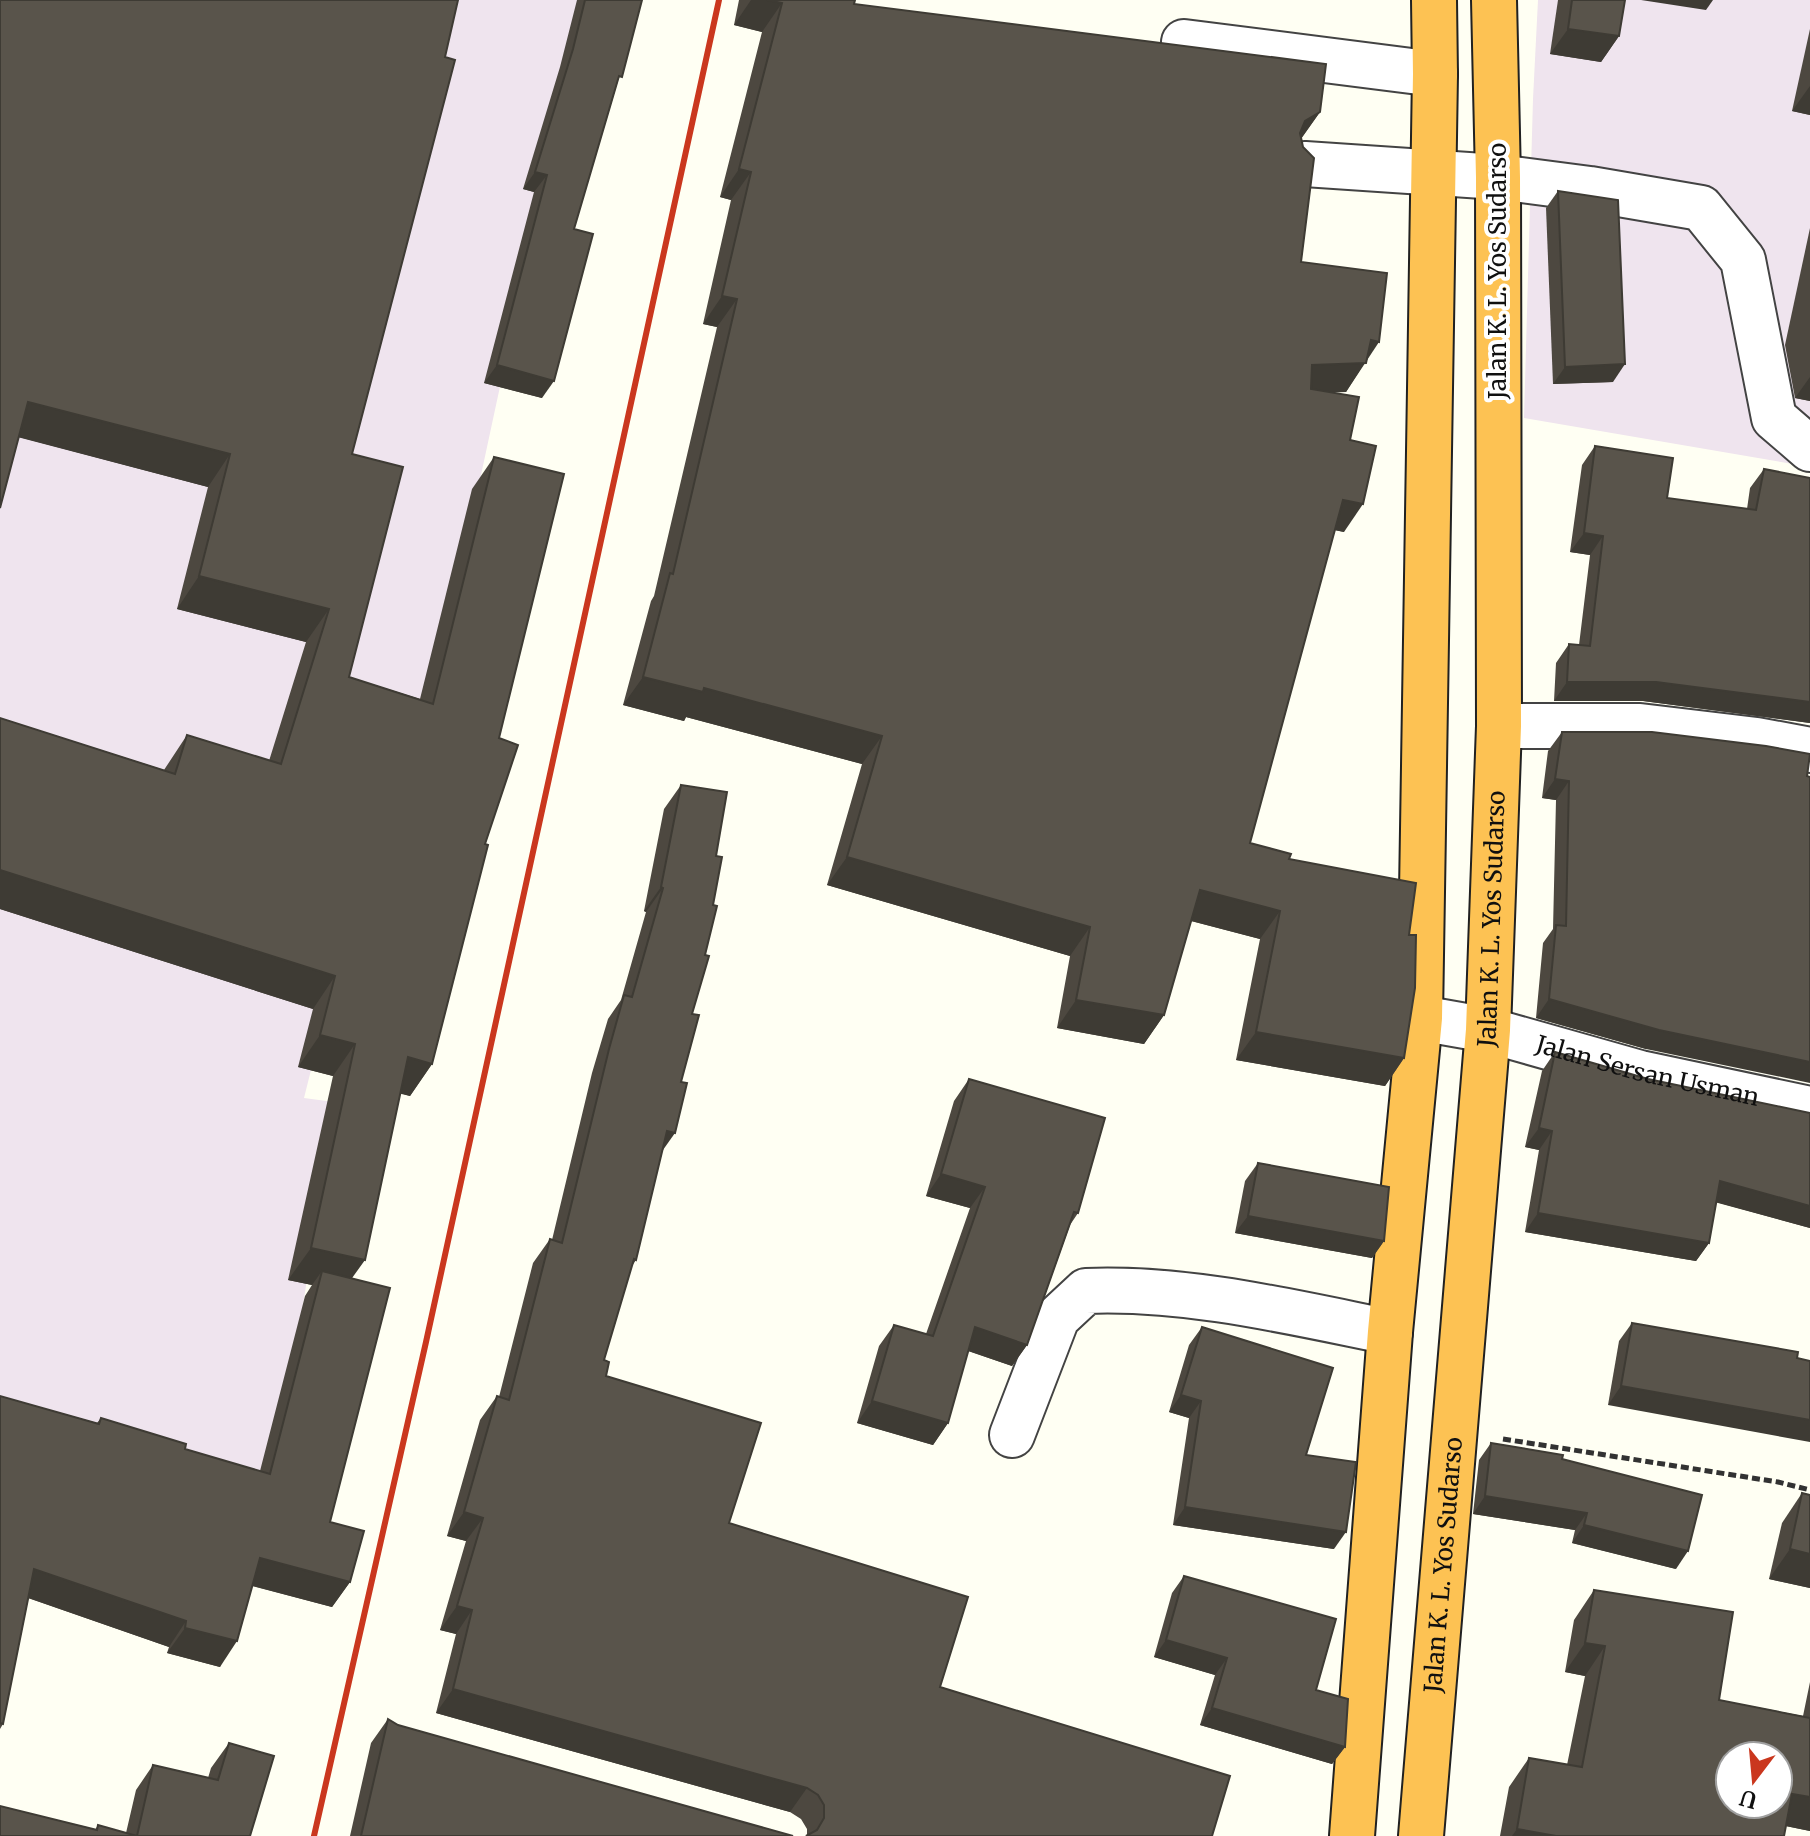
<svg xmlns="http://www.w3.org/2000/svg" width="1810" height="1836" font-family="Merriweather,serif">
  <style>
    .industrial { fill: #efe4ee }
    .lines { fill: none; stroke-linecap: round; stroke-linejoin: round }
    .minor-casing { stroke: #434343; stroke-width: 48 }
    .highway-casing { stroke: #212121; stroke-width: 48 }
    .path { stroke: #323232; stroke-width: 5; stroke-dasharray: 8 4; stroke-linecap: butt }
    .minor { stroke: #fff; stroke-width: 44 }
    .highway { stroke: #fdc253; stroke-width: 44 }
    .rail { stroke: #ca371e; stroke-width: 6 }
    .wall { fill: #4d4840 }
    .shaded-wall { fill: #3e3b34 }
    .building { fill: #59544b; stroke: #3e3b34; stroke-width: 2; fill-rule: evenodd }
    .labels { text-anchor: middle; stroke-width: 8; stroke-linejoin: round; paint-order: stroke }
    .street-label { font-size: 24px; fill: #101010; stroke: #fff }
  </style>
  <rect width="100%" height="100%" fill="#fffff3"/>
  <g class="industrial">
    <path d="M0,0H583L423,745L371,830L304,1098L334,1102L275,1489L0,1406Z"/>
    <path d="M1538,0H1810V467L1524,418L1533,99Z"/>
  </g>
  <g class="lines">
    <defs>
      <g id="minor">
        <path d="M1184,42L1435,74"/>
        <path d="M1305,164L1498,177L1590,189L1701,208L1743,260L1774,418L1810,449"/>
        <path d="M1499,726H1640L1757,740L1810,750"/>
        <path id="s1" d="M1420,1018L1488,1030L1640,1073L1810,1109"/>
        <path d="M1012,1435L1057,1318L1086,1291C1188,1287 1291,1312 1390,1332"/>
      </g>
      <g id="highway">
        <path d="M1352,1836L1390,1332L1420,1018L1435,74L1434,0"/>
        <path id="s2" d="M1421,1836L1488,1030L1499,726L1498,177L1494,0"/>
      </g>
    </defs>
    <use href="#minor" class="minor-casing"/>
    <use href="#highway" class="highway-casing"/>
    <path class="path" d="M1503,1439L1778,1482L1810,1490"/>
    <use href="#minor" class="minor"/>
    <use href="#highway" class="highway"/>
    <path class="rail" d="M314,1836L426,1342L719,0"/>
  </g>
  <g class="wall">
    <path d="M0,0L352,454L349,677L420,699L472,489L494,457L499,738L485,844L432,1064L410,1096L400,1093L352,1278L330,1522L350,1582L332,1607L252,1586L220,1667L167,1653L169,1647L28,1598L3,1724L0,1729V1396L97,1423L101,1418L185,1449L260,1471L305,1296L312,1285L288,1280L333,1076L298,1067L313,1009L0,909V718L164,770L187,735L269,761L306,642L177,609L208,487L19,437Z"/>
    <path d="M577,0H642L574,229L542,398L484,383L534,192L523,189L560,67Z"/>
    <path d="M739,0H855L854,4L1320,112L1301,139V262L1367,359L1346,392H1329L1350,440L1344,532L1335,530L1250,843L1289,859L1409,935L1404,1058L1385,1086L1236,1060L1260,939L1191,921L1164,1015L1144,1044L1057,1028L1070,956L827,885L862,764L686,717L684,721L623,705L651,601L654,596L717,327L703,324L731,200L720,197L762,32L734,25Z"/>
    <path d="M1558,0H1625L1619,36L1601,62L1550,54Z"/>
    <path d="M1810,29V115L1792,111Z"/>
    <path d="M1558,191L1613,382L1553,384L1546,208Z"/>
    <path d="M1810,228V401L1795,398L1785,345Z"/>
    <path d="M1595,446L1667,498L1747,509L1750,488L1764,469L1810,478V723L1643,701H1554L1556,663L1569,644L1579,645L1590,555L1570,552L1582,465Z"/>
    <path d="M1562,732L1807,776L1646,1049L1536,1018L1543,943L1553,929L1556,800L1542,798L1548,751Z"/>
    <path d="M681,785L716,856L692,1014L662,1151L636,1260L632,1266L604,1360L606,1376L729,1523L940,1687L1212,1836L807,1835V1829L801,1819L790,1812L436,1713L456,1634L440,1630L466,1541L447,1536L480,1420L497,1396L499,1397L533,1263L550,1239L552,1240L592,1073L608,1019L621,1000L646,912L644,911L664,809Z"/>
    <path d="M1555,1052L1648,1079L1810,1113V1228L1716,1202L1709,1243L1696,1261L1525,1232L1539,1150L1525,1147L1542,1071Z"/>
    <path d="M969,1079L1078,1213L1070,1225L1027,1345L1012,1366L968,1351L948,1423L933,1445L857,1423L879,1346L894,1325L926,1334L970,1208L926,1196L954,1101Z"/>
    <path d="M1258,1163L1384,1241L1372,1258L1235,1233L1245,1181Z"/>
    <path d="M1632,1323L1797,1358L1608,1405L1619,1341Z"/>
    <path d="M1202,1327L1306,1455L1334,1549L1173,1525L1189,1418L1169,1412L1189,1345Z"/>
    <path d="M1491,1443L1562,1459L1676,1569L1572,1543L1575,1530L1473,1514L1479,1460Z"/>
    <path d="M1802,1493L1810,1588L1769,1579L1782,1523Z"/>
    <path d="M1184,1576L1316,1690L1345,1747L1332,1764L1200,1725L1215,1675L1154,1657L1172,1593Z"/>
    <path d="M1594,1590L1719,1700L1803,1716L1810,1682V1831L1786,1826L1784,1836H1500L1509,1787L1529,1758L1567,1765L1585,1676L1565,1672L1574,1620Z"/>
    <path d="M388,1719L398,1725L793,1836H350L371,1743Z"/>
    <path d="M229,1743L250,1836H0L95,1830L98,1825L126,1833L136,1790L153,1765L208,1778L211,1768Z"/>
  </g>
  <g class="shaded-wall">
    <path d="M751,0H767L782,3L762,32L734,25Z"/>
    <path d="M1641,0H1713L1706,10Z"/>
    <path d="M1568,29L1619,36L1601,62L1550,54Z"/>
    <path d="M1810,86V115L1792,111Z"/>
    <path d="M1320,112L1300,140L1285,149L1305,121Z"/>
    <path d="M739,169L751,172L731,200L720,197Z"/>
    <path d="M535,172L547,175L534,192L523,189Z"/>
    <path d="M722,296L737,299L717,327L703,324Z"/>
    <path d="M1371,340L1379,342L1346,392L1293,394L1312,365Z"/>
    <path d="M1625,364L1613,382L1553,384L1565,367Z"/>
    <path d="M497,365L554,381L542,398L484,383Z"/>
    <path d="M1810,377V401L1795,398Z"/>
    <path d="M28,402L230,454L208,487L6,434Z"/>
    <path d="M1343,500L1363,504L1344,532L1324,528Z"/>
    <path d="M1584,533L1603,536L1590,555L1570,552Z"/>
    <path d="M199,576L329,609L306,642L177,609Z"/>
    <path d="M643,677L704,688L882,736L862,764L686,717L684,721L623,705Z"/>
    <path d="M1567,682H1656L1810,702V723L1643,701H1554Z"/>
    <path d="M1555,779L1569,781L1556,800L1542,798Z"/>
    <path d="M847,857L1090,927L1070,956L827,885Z"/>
    <path d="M0,870L335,976L313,1009L0,909Z"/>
    <path d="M661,887L663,888L646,912L644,911Z"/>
    <path d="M1200,890L1280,911L1260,939L1180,918Z"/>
    <path d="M1549,999L1810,1062V1083L1646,1049L1536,1018Z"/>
    <path d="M1076,1000L1164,1015L1144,1044L1057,1028Z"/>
    <path d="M1256,1032L1404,1058L1385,1086L1236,1060Z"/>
    <path d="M320,1035L355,1044L333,1076L298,1067Z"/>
    <path d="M408,1057L432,1064L410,1096L385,1090Z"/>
    <path d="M1539,1128L1552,1131L1539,1150L1525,1147Z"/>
    <path d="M667,1131L675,1133L658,1157Z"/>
    <path d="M941,1174L985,1187L970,1208L926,1196Z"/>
    <path d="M1720,1181L1810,1206V1228L1707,1200Z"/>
    <path d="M1538,1213L1709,1243L1696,1261L1525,1232Z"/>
    <path d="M1248,1216L1384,1241L1372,1258L1235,1233Z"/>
    <path d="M311,1248L365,1260L342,1292L322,1271L312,1285L288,1280Z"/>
    <path d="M975,1327L1027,1345L1012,1366L960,1348Z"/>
    <path d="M1621,1386L1810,1420V1442L1608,1405Z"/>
    <path d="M1181,1395L1201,1401L1189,1418L1169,1412Z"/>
    <path d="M872,1401L948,1423L933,1445L857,1423Z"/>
    <path d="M1485,1496L1587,1513L1575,1530L1473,1514Z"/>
    <path d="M1185,1507L1346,1532L1334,1549L1173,1525Z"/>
    <path d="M464,1512L483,1518L466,1541L447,1536Z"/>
    <path d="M1584,1525L1688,1551L1676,1569L1572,1543Z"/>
    <path d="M1790,1549L1810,1554V1588L1769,1579Z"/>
    <path d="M260,1558L350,1582L332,1607L242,1583Z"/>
    <path d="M34,1569L186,1621L169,1647L17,1594Z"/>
    <path d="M457,1606L472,1610L456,1634L440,1630Z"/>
    <path d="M185,1628L237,1641L220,1667L167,1653Z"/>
    <path d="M1166,1640L1227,1658L1215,1675L1154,1657Z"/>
    <path d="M1585,1643L1605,1646L1585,1676L1565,1672Z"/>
    <path d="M453,1689L807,1788L790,1812L436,1713Z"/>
    <path d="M1212,1708L1345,1747L1332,1764L1200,1725Z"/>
    <path d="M1792,1794L1810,1797V1831L1771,1823Z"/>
    <path d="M1517,1829L1556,1836H1512Z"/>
  </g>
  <g class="building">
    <path d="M0,0H458L445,57L455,60L352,454L403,467L349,677L433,704L494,457L564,474L499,738L518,745L485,844L488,845L432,1064L408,1057L365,1260L311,1248L355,1044L320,1035L335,976L0,870V718L175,774L187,735L281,764L329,609L199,576L230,454L28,402L0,508Z"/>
    <path d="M585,0H642L622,77L619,76L574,229L593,234L554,381L497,365L547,175L535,172L573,49Z"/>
    <path d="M767,0H855L854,4L1326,64L1320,112L1305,121L1300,133L1303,147L1314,158L1301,262L1387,273L1379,342L1371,340L1366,363L1312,365L1311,389L1359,397L1350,440L1376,446L1363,504L1343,500L1250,843L1291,854L1289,859L1416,883L1409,935H1416L1415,988L1404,1058L1256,1032L1280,911L1200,890L1164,1015L1076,1000L1090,927L847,857L882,736L704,688L703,692L643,677L670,573L673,574L737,299L722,296L751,172L739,169L782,3Z"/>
    <path d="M1572,0H1625L1619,36L1568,29Z"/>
    <path d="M1558,191L1618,200L1625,364L1565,367Z"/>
    <path d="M1595,446L1673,458L1667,498L1756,510L1764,469L1810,478V702L1656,682H1567L1569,644L1590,646L1603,536L1584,533Z"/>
    <path d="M1562,732H1652L1766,746L1810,754L1807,776L1810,777V1062L1659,1030L1549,999L1556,925L1566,926L1569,781L1555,779Z"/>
    <path d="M681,785L727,792L716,856L722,857L713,905L717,906L705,955L709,956L692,1014L699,1015L681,1082L687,1083L675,1133L667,1131L636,1260L634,1259L604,1360L609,1362L606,1376L761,1423L729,1523L968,1597L940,1687L1230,1776L1212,1836H806L817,1830L824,1818V1805L818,1795L807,1788L453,1689L472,1610L457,1606L483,1518L464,1512L497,1396L509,1400L550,1239L562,1243L609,1049L624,995L632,997L663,888L661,887Z"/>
    <path d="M1555,1052L1648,1079L1810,1113V1206L1720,1181L1709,1243L1538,1213L1552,1131L1539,1128Z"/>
    <path d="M969,1079L1105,1118L1078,1213L1074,1212L1027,1345L975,1327L948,1423L872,1401L894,1325L933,1336L985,1187L941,1174Z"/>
    <path d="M1258,1163L1389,1187L1384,1241L1248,1216Z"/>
    <path d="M322,1271L390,1288L330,1522L364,1531L350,1582L260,1558L237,1641L185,1628L186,1621L34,1569L3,1724L0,1723V1396L99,1424L101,1418L186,1444L185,1449L270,1474Z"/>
    <path d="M1632,1323L1798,1352L1797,1358L1810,1361V1420L1621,1386Z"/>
    <path d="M1202,1327L1333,1368L1306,1455L1356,1462L1346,1532L1185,1507L1201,1401L1181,1395Z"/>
    <path d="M1491,1443L1563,1455L1562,1459L1702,1495L1688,1551L1584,1525L1587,1513L1485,1496Z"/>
    <path d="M1802,1493L1810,1495V1554L1790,1549Z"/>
    <path d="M1184,1576L1336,1619L1316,1690L1348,1699L1345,1747L1212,1708L1227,1658L1166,1640Z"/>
    <path d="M1594,1590L1733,1612L1719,1700L1810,1718V1797L1792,1794L1784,1836H1556L1517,1829L1529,1758L1582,1767L1605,1646L1585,1643ZM1730,1756H1778V1804H1730Z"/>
    <path d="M388,1719L398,1725L793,1836H361Z"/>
    <path d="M229,1743L274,1756L250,1836H0V1806L97,1830L98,1825L137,1836L153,1765L218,1780Z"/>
  </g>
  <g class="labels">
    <g class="street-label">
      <text transform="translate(1498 271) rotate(-90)" y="8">Jalan K. L. Yos Sudarso</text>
      <text dy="8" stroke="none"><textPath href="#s2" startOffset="920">Jalan K. L. Yos Sudarso</textPath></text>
      <text dy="8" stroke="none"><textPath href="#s1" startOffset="234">Jalan Sersan Usman</textPath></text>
      <text dy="8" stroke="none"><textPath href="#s2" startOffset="272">Jalan K. L. Yos Sudarso</textPath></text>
    </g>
  </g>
  <g transform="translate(1754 1780) rotate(196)"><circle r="38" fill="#ffffff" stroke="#9f9f9f" stroke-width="2"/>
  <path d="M0-6L14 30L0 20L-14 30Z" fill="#ca371e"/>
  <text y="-12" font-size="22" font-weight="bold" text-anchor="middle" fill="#101010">U</text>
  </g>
</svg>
